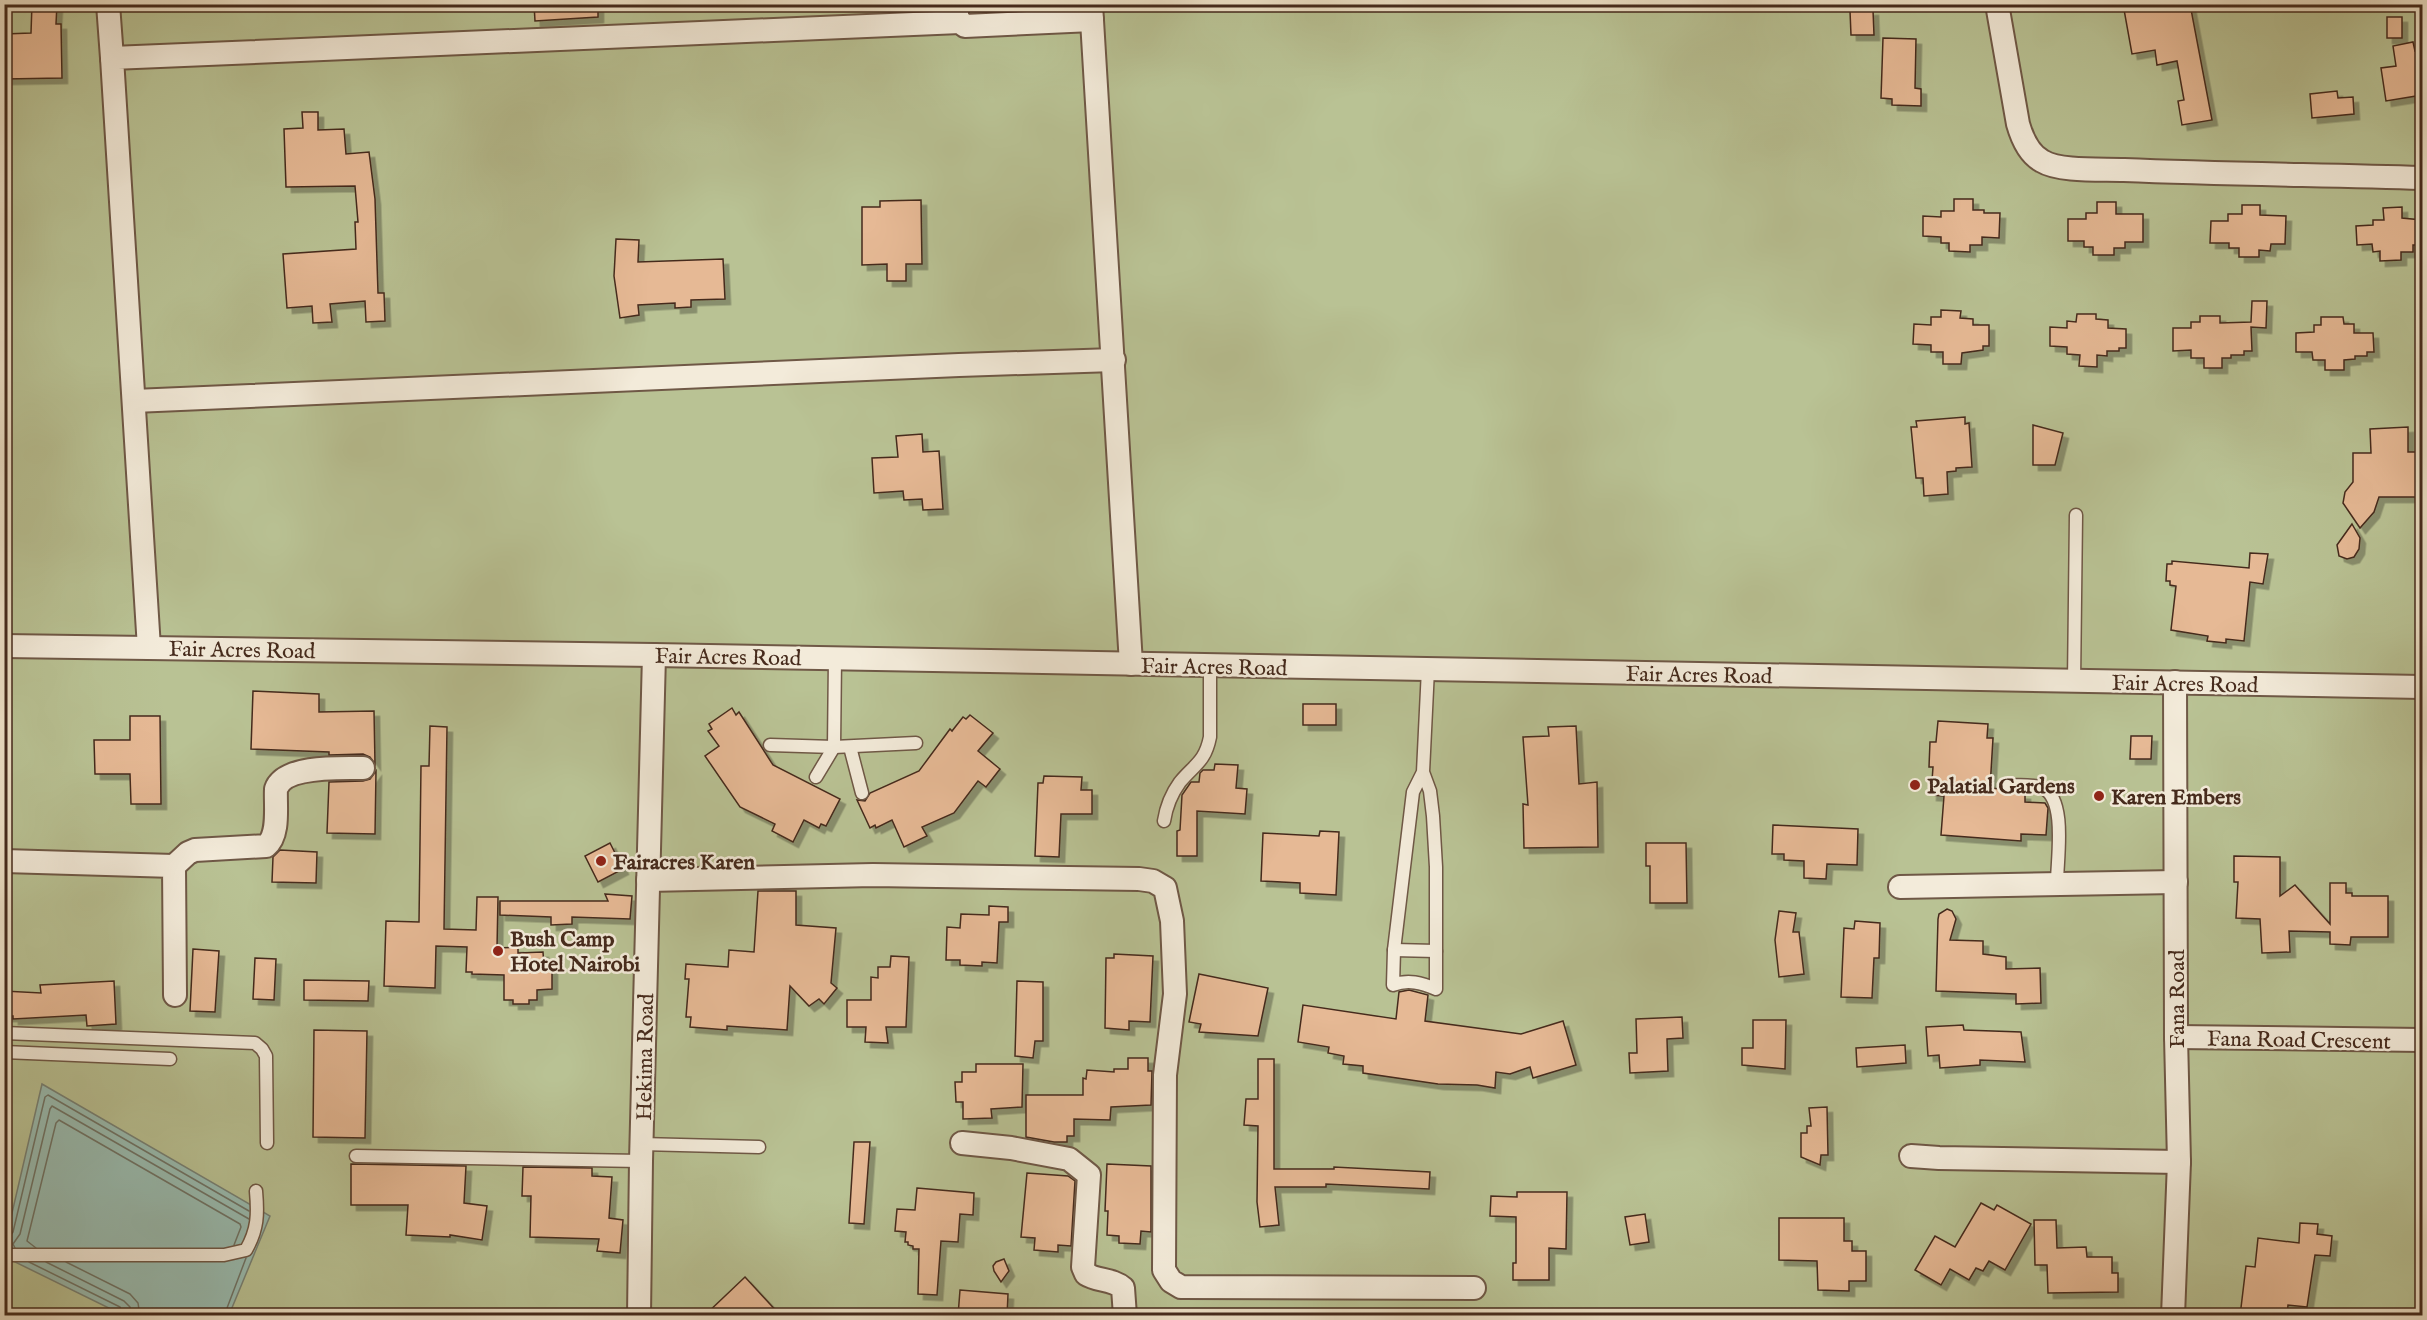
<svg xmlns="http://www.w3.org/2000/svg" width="2427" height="1320" font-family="'IM FELL English',serif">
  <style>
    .green { fill: #b9c294; stroke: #7f7658; stroke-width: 1.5 }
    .water { fill: #99bdb2; stroke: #778276; stroke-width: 1.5 }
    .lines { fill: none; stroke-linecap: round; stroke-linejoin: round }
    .shore { stroke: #6f7467; stroke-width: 1.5 }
    .building { fill: #e6b995; stroke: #452a1c; stroke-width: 1.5; filter: url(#shadow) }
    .lane-casing { stroke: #6f5846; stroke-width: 15 }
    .street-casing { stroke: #6f5846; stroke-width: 26 }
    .lane { stroke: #f3ebda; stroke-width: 12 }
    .street { stroke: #f3ebda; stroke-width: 22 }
    .poi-dot { fill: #8f2418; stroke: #f3ebda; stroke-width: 2 }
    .labels { text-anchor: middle; stroke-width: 5; stroke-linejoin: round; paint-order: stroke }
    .street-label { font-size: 22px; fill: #452a1c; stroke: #f3ebda }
    .poi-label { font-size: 22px; font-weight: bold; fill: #452a1c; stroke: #f3ebda; text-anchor: start }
  </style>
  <defs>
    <filter id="shadow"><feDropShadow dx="5.5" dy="5.5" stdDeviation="0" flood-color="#0004"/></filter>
  </defs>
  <rect width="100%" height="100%" fill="#ece0c6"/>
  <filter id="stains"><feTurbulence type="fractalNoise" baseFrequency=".00333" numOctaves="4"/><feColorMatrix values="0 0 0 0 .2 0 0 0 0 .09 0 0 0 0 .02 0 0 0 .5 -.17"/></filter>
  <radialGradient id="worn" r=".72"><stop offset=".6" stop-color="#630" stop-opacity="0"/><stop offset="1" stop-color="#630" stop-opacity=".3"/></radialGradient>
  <rect class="green" x="5" y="5" width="2417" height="1310"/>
  <path class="water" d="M42,1084L270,1216L229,1315H123L5,1257V1243Z"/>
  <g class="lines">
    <g class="shore">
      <path d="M4,1237L10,1236L13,1232L45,1097L48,1095L249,1211"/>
      <path d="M15,1248L13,1244L20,1234L50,1109L52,1106L249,1219"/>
      <path d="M36,1248L27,1241L56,1123L59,1120L240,1224L241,1227L234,1245"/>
      <path d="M29,1262L120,1307L124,1316"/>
      <path d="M46,1262L124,1301L130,1307L131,1316"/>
      <path d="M66,1262L130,1294L138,1303L140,1316"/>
      <path d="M224,1316L246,1258"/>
    </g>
  </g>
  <g class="building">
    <path d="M32,4H57L56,24H61L62,78L4,79V34L31,33Z"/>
    <path d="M534,4H598V17L535,21Z"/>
    <path d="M2123,4H2190L2212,120L2182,125L2178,101L2184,100L2177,61L2157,65L2155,50L2132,54Z"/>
    <path d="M1873,10L1874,35H1851L1850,11Z"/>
    <rect x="2387" y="17" width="15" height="21"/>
    <path d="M1883,38L1916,39L1915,88L1921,89V106L1892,105V99L1881,98Z"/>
    <path d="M2413,42L2415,51L2422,49V95L2386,101L2381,68L2396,66L2393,46Z"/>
    <path d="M2337,91L2338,98L2353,97L2354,114L2312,118L2310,94Z"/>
    <path d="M302,112H318V130L344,129L346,154L369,152L375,199L378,293H384L385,321L366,322L365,301L330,304L332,322L313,323L312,306L287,308L283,254L356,249L355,222H358L355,186L286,187L284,129L303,128Z"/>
    <path d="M1954,199H1973V210H1984V213H2000L1999,238L1982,237V245H1970V252L1949,251V243H1941V237L1923,236V216L1941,217V211H1954Z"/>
    <path d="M921,200L922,264H906V281H887V264L862,265V207H880V201Z"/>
    <path d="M2097,202H2116V214H2143V242H2125V248H2114V255H2093V247H2084V241H2068V219H2086V213H2097Z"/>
    <path d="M2242,205H2260V215L2286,216L2285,244H2271L2270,251L2259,250V257H2239V248H2229V243H2210L2211,221H2228V214H2242Z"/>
    <path d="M2402,207V218L2422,220V245H2413V252H2401V260L2380,261V251L2373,252L2372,244L2357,245L2356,226L2373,225V220H2384L2383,208Z"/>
    <path d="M616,239L639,240L638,262L723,259L725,299L691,300V307L675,308V303L638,305L639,315L620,318L614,276Z"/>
    <path d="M2252,301H2267L2266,328L2251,327L2252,351H2244V355H2231V358H2222V368H2204V358H2191V350L2173,351V328H2191V322H2200V316H2220V323L2251,322Z"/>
    <path d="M1941,310L1961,311L1960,318L1973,319V325H1989V346H1983V350L1962,353L1961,364H1943V352H1931V345L1913,344L1914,324L1931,325V317H1941Z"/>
    <path d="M2077,314H2096V319L2108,320V328L2126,329V348H2119V351H2107V356L2097,355V367L2079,366L2080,355L2067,354V347L2050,346V327L2067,328V321L2076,322Z"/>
    <path d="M2321,317H2343L2344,324H2354V333H2373L2374,352H2367V356H2355V359L2344,360V370H2325V360H2313L2312,352H2296V333L2314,332V325H2321Z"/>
    <path d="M1965,417V424L1969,423L1972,467L1956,468V471L1947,472L1948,494L1924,496L1923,478H1916L1911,427H1917L1916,421Z"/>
    <path d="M2033,425L2063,433L2055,465H2033Z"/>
    <path d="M2408,427V452H2421V497H2379L2374,512L2360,528L2343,503L2345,492L2353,482V453H2371L2370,429Z"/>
    <path d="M922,434L923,452L939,451L943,509L923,510L922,499L904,500L903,491L874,493L872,458L898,457L896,436Z"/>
    <path d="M2352,524L2360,538L2359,549L2354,557L2347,559L2339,556L2337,545Z"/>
    <path d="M2250,553L2268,554L2263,584L2250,582L2244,641L2226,639V643L2207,641L2208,636L2171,630L2176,586L2170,585V581H2166L2167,564H2172V561L2249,568Z"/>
    <path d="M253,691L319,694V712L374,711L375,764L370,757L363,754L329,755V752L251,749Z"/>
    <rect x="1303" y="704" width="33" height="21"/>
    <path d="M732,708L736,715L739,712L773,765L840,799L826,826L821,824L819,828L804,820L793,842L772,831L775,824L740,807L705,756L719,746L708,731L712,729L709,724Z"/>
    <path d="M970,715L993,733L978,751L1000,769L986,787L978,781L954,813L922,827L927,836L904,847L892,820L876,828L875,825L870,828L857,800L865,801L870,793L919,771L950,729L952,731L963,717L966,719Z"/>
    <path d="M130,716H160L161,804H131L130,774H95L94,740H130Z"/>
    <path d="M1938,721L1988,724L1987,738H1993L1990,788L2002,789L2008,793L2025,794V802L2045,803L2048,808L2046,835L2021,834V841L1941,835L1944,796L1931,795L1933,767H1929L1930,742H1936Z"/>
    <path d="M430,726L447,727L444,929L476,930L477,897H498L497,948L518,947V953L543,952L544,966H552V989L537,990V1000H529V1004H513V1000H504V975L472,974V972H466L467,947L436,946L435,988L384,986L386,921L419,922L421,766H429Z"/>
    <path d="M1576,726L1579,784L1597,782L1598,847L1524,848L1523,804L1528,805L1523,737L1549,736L1548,727Z"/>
    <path d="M2131,736H2152L2151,759H2130Z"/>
    <path d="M1215,764L1238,765L1236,788L1247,789L1245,814L1197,811V856H1177V831L1180,830L1182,795L1191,782H1199L1200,773L1203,770H1214Z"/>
    <path d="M376,771L375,834L327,833L329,782L363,781L370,779Z"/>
    <path d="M1044,776L1082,777L1081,790H1092V814H1061L1059,857L1035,856L1038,783H1043Z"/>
    <path d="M1773,825L1858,829L1857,865L1827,864L1826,879L1804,878V861L1784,860V854H1772Z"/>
    <path d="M1320,831L1339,832L1336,895L1300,893V883L1261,881L1263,833L1319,836Z"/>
    <path d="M610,843L623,869L598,882L585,856Z"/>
    <path d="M1646,843H1686L1687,903H1650V866H1646Z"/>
    <path d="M280,850L317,852L316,883L272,882L273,857Z"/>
    <path d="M2234,856L2280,857V896L2295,885L2330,924V883H2346V893H2352V896H2388V937H2351L2350,945L2330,944V932L2289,931L2290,952L2262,953L2260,919L2236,918L2238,882H2234Z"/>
    <path d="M758,891H796V925L836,928L831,983L837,988L824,1004L819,999L809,1006L790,986L787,1030L727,1026V1030L690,1027L691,1017H686L689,979H685L686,964L728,967L729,950L754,952Z"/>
    <path d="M605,894L632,896L630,919L572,917V924L551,925V917L500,915V901H608Z"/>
    <path d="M989,906L1008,907V922H999L997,963L982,962V966L960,965V960H946L947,927L960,928L961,914L989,915Z"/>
    <path d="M1947,909L1952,911L1956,919L1950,940L1983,941V954L2006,957V969L2040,968L2041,1003L2016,1004V994L1936,991L1938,919L1939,914Z"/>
    <path d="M1779,911L1796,913L1793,932H1799L1804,974L1779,977L1775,940Z"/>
    <path d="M1855,921L1880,923L1879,958H1874L1872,998L1841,997L1844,928L1854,929Z"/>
    <path d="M193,949L219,951L215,1012L190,1011Z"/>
    <path d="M1114,954L1153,956L1150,1022L1129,1021V1030L1105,1028L1106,958H1114Z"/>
    <path d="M891,956L909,957L906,1027H886L888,1043L865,1042L866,1027H847V1000H871V977L878,978V967H890Z"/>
    <path d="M255,958L276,959L274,1000L253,999Z"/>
    <path d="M1199,974L1268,988L1258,1036L1199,1032L1201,1024L1189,1022Z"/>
    <path d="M304,980L369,981L368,1001L304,1000Z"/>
    <path d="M114,981L116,1024L87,1026L86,1015L13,1019V1016H4V991L41,993L40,985Z"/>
    <path d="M1017,981L1043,982V1041H1035L1033,1058L1015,1056Z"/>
    <path d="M1409,990L1428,995L1425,1021L1521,1034L1563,1021L1576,1065L1533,1078L1530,1067L1510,1074L1496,1072L1495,1088L1477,1085L1438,1084L1363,1073V1066L1343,1064L1344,1056L1328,1053L1329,1047L1298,1042L1303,1005L1396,1019L1399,992Z"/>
    <path d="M1682,1017L1683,1038L1667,1039L1668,1071L1630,1073L1629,1053H1637L1636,1019Z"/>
    <path d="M1753,1020H1786L1785,1069L1742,1065V1048H1753Z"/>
    <path d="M1963,1025L1964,1030L2021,1032L2025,1062L1980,1060V1065L1940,1068L1939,1055L1928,1056L1926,1027Z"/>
    <path d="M314,1030L367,1031L365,1138L313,1137Z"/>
    <path d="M1905,1045L1906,1063L1857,1067L1856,1048Z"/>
    <path d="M1128,1058H1148V1071H1152L1151,1105L1111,1107L1110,1120L1074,1119V1136H1067V1142H1054L1026,1137V1095H1083V1078L1086,1079L1087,1070L1114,1072V1069H1128Z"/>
    <path d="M1258,1059H1274V1169H1334V1167L1430,1172L1429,1189L1326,1184V1187H1275L1279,1225L1260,1227L1257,1202L1258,1126L1244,1125L1246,1099H1258Z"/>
    <path d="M976,1064H1023L1022,1107L991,1109L992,1118L963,1119V1102H956L955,1082H962V1072H976Z"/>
    <path d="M1827,1107L1828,1155H1821L1820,1165L1801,1157V1133H1807V1126H1811L1809,1108Z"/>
    <path d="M854,1142H870L864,1224L849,1223Z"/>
    <path d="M351,1164L466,1166L464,1203L487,1206L482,1240L450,1235V1237L406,1235L408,1205H351Z"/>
    <path d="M1107,1164L1151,1166V1232L1141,1231L1140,1244L1119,1243V1236L1107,1235L1108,1211H1105Z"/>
    <path d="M523,1167L592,1168V1176L612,1177L609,1218L623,1220L620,1253L597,1251L599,1239L530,1237L531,1196H522Z"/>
    <path d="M1027,1173L1068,1176L1075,1181L1071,1246L1058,1245V1252L1034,1250L1035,1238L1021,1237Z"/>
    <path d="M917,1188L974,1193L973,1215L960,1214L958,1242L941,1241L937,1295L918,1294L919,1249H913V1246L908,1245V1242H905L906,1232L895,1231L897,1209L915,1210Z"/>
    <path d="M1517,1192H1567L1566,1249L1549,1248V1280H1513V1263H1516V1217L1490,1216L1491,1196L1517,1197Z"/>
    <path d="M1981,1203L1994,1210L1997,1205L2031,1224L2005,1270L1989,1261L1983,1271L1976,1268L1969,1280L1950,1269L1941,1285L1915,1270L1935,1236L1955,1247Z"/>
    <path d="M1645,1214L1649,1242L1630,1245L1625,1217Z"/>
    <path d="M1779,1218H1844V1241H1852V1251H1866V1281H1849V1291L1818,1290L1817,1261L1779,1260Z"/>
    <path d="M2034,1220H2056L2057,1248L2086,1247L2087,1257H2112V1273H2118V1292L2048,1293L2047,1265H2035Z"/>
    <path d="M2300,1223L2318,1224L2317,1234L2332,1236L2330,1256L2315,1255L2307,1307L2288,1305L2287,1316H2240L2246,1266L2255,1267L2258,1238L2299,1243Z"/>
    <path d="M1004,1259L1009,1271L1001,1282L994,1271L993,1266L996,1262Z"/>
    <path d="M745,1277L781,1316H704Z"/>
    <path d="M960,1290L1008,1294L1007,1316H958Z"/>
  </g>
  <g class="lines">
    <defs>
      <g id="lane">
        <path d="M2074,682L2076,515"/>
        <path d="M770,745L834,747L916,743"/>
        <path d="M850,747L862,793"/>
        <path d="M1423,772L1413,792L1394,950L1393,985C1408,979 1422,983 1436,989V867L1433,816L1430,791L1423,772L1428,669"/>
        <path d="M816,777L834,747L835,658"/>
        <path d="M2009,785C2019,786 2034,784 2043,788C2067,800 2057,859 2057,883"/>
        <path d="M1164,821C1166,808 1172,793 1180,782C1195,764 1205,762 1210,737V666"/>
        <path d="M1394,950L1436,951"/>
        <path d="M4,1033L255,1043L262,1049L266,1056L267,1143"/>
        <path d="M4,1052L170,1059"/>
        <path d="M641,1144L759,1147"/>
        <path d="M356,1156L641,1161"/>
        <path d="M4,1255H224L246,1250C258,1229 258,1214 256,1191"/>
      </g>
      <g id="street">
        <path d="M108,4L112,58"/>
        <path d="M957,4V19L965,26L1092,20"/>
        <path d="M1091,4L1131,664"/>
        <path d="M1997,4L2018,124C2022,138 2029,154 2042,161C2060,172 2102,169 2124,170C2223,174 2323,175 2422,178"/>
        <path d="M134,401L959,365L1114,360"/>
        <path d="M4,646L654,655L2422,687"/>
        <path d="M149,648L112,58L960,22"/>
        <path d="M4,861L174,866L175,995"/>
        <path d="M174,866L188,853L195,850L266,846C280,835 275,805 276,789C284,765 342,768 363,768"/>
        <path d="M648,880L873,875L1139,879L1153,881L1165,888L1172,921L1175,994L1165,1075L1164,1270L1171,1281L1181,1287L1474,1288"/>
        <path d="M1900,887L2176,882"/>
        <path d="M2176,1037L2422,1040"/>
        <path d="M962,1143L1011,1148L1069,1159L1089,1175L1083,1267L1086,1274C1097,1281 1113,1279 1123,1288L1125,1316"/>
        <path d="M1911,1156L1939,1158L2179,1162"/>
        <path d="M639,1316L641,1161L654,655"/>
        <path d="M2173,1316L2179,1162L2176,1037L2175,682"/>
      </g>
    </defs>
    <use href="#lane" class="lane-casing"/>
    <use href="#street" class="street-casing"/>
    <use href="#lane" class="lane"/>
    <use href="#street" class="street"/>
  </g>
  <g class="poi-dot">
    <circle cx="1915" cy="785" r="6"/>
    <circle cx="2099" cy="796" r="6"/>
    <circle cx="601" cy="861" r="6"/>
    <circle cx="498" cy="951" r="6"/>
  </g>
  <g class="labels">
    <g class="street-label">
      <text transform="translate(242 649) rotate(1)" y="8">Fair Acres Road</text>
      <text transform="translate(728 656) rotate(1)" y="8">Fair Acres Road</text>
      <text transform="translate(1214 666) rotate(1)" y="8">Fair Acres Road</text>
      <text transform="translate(1699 674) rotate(1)" y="8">Fair Acres Road</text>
      <text transform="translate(2185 683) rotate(1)" y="8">Fair Acres Road</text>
      <text transform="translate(2176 999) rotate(-90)" y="8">Fana Road</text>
      <text transform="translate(2299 1039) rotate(1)" y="8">Fana Road Crescent</text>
      <text transform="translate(644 1057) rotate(-89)" y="8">Hekima Road</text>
    </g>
    <g class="poi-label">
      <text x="1927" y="793">Palatial Gardens</text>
      <text x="2111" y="804">Karen Embers</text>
      <text x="613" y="869">Fairacres Karen</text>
      <text x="510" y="946">Bush Camp<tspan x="510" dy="25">Hotel Nairobi</tspan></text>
    </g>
  </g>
  <rect width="2427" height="1320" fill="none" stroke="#ece0c6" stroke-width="24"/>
  <rect x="6" y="6" width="2415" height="1308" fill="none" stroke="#452a1c" stroke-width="3"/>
  <rect x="12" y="12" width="2403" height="1296" fill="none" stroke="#452a1c" stroke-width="1.5"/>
  <rect width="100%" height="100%" filter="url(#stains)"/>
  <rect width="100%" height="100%" fill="url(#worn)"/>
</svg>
